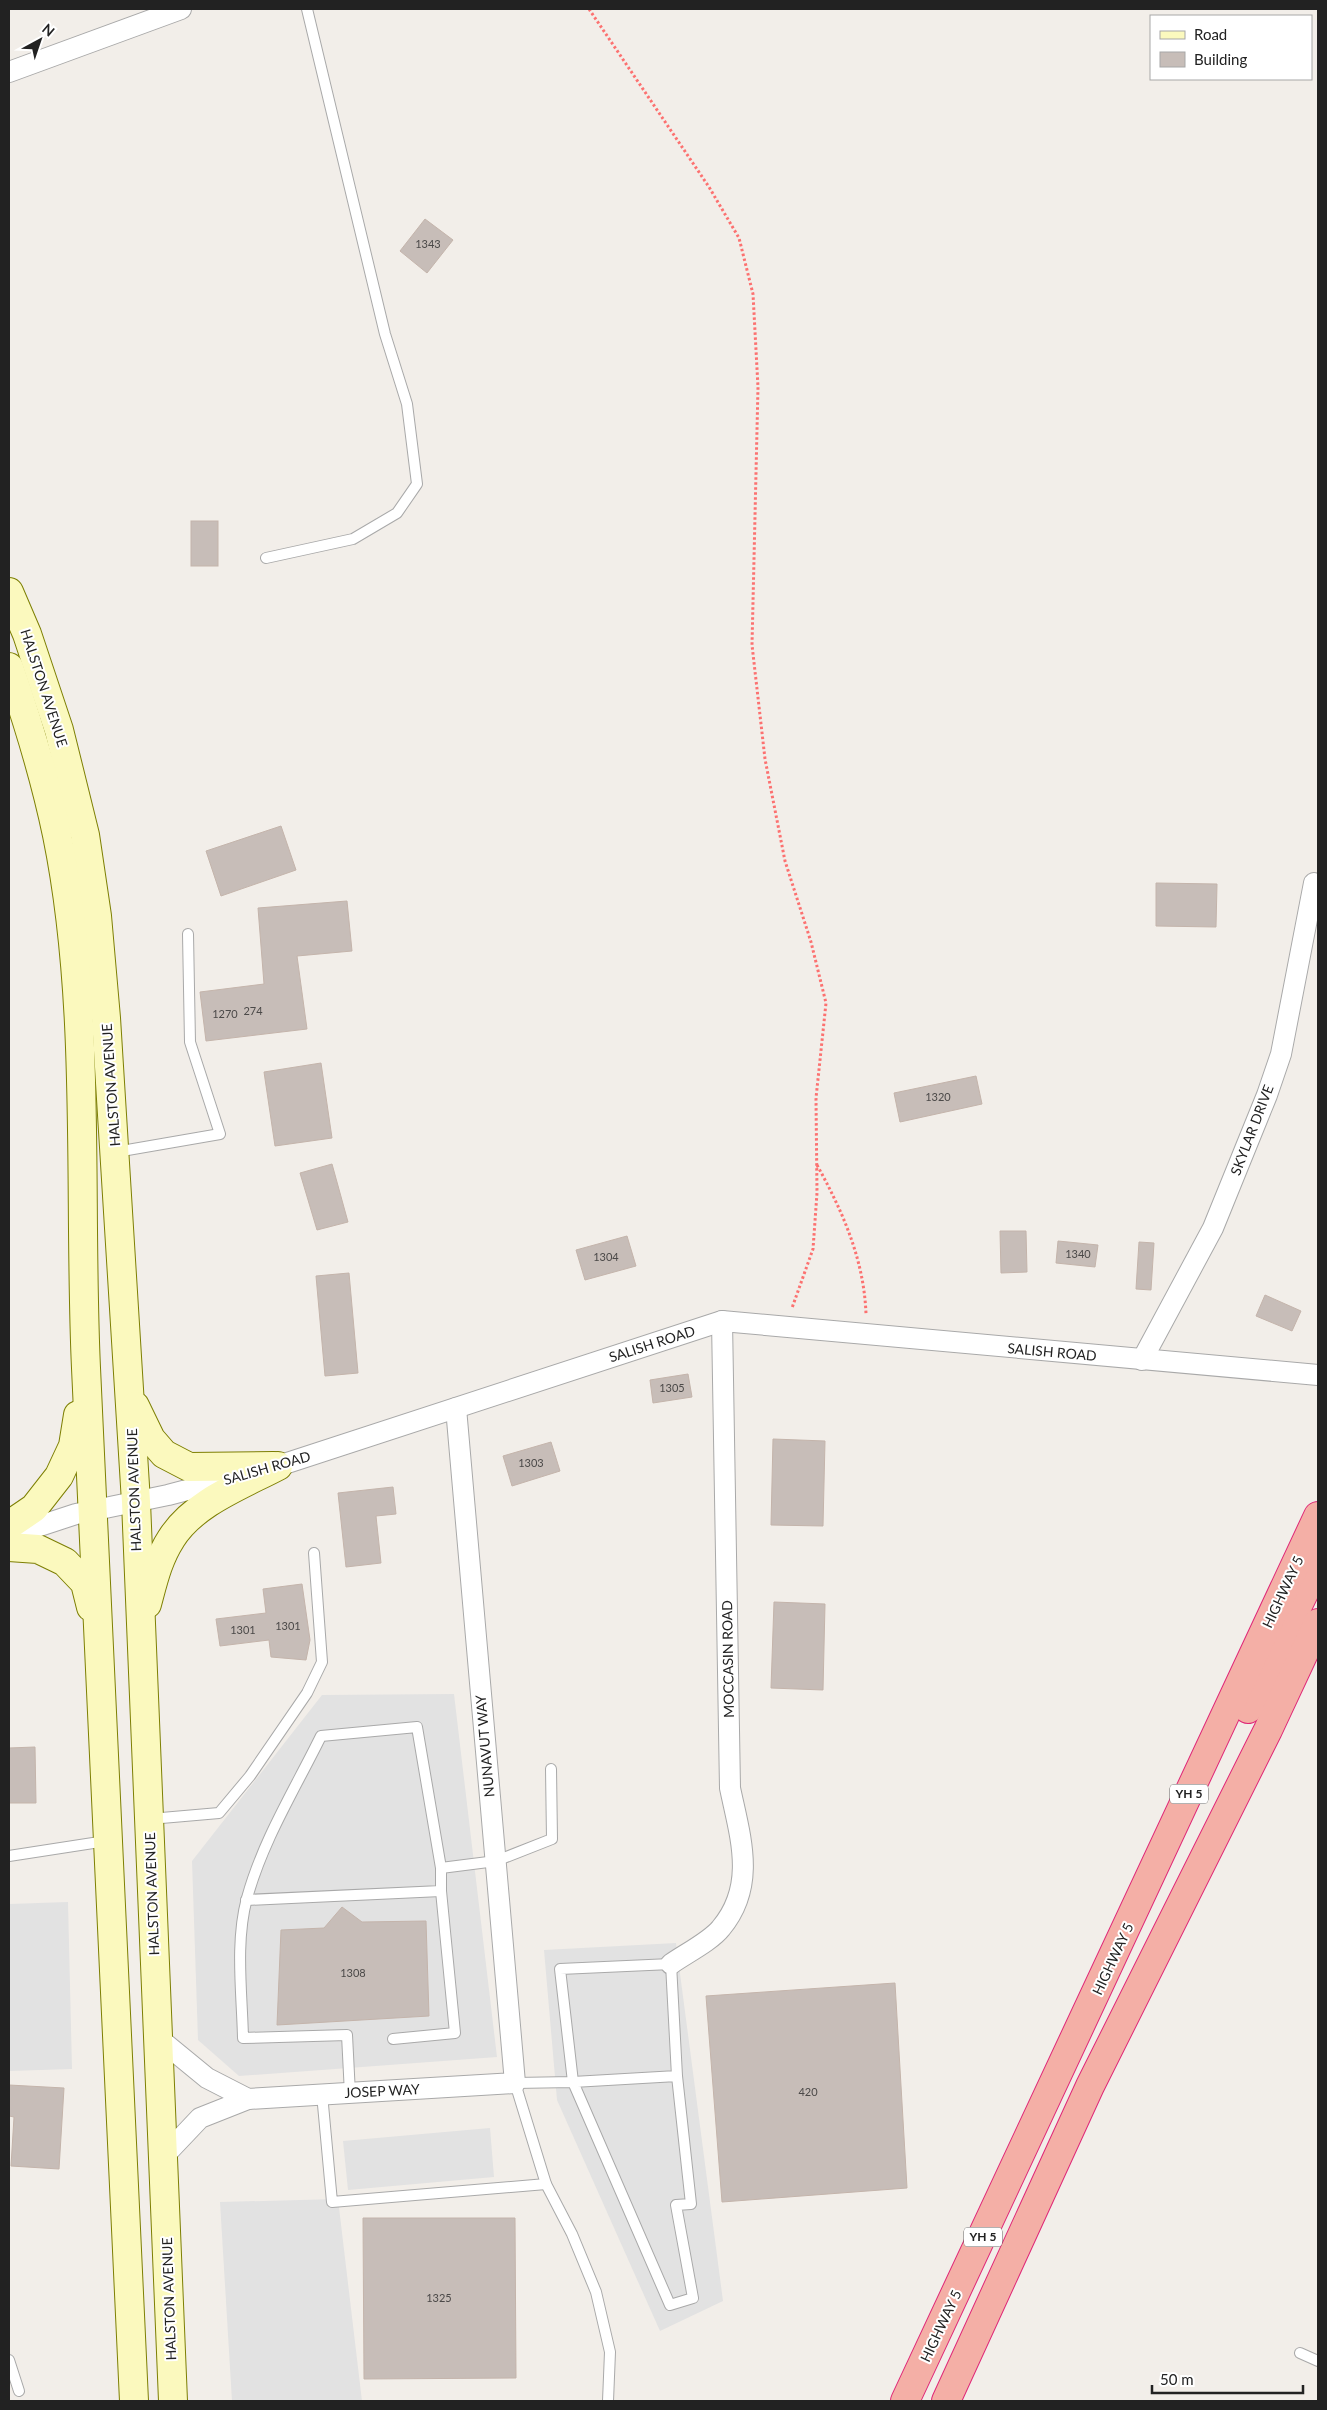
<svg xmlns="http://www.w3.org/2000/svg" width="1327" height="2410" font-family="Lato,sans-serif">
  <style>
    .parking { fill: #e2e2e2 }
    .building { fill: #c7bdb8; stroke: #c4b4ab }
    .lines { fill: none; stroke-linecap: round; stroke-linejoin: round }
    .service-casing { stroke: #a9a9a9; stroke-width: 12 }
    .minor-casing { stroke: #a9a9a9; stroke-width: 22 }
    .secondary-casing { stroke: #7d7f03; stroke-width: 30 }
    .trunk-casing { stroke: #df2777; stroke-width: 30 }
    .path { stroke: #fc7170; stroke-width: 3; stroke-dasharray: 2.5 2.5; stroke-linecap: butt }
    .service { stroke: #fff; stroke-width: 10 }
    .minor { stroke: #fff; stroke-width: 20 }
    .secondary { stroke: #fbf9be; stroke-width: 28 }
    .trunk { stroke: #f4afa6; stroke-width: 28 }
    .labels { text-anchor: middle; stroke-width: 4; stroke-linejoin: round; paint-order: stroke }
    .number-label { font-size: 11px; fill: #4b4948 }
    .shield { fill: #fff; stroke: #646464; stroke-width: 1 }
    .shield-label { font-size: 12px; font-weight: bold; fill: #222 }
    .street-label { font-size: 14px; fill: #222; stroke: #fff }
  </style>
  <rect width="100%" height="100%" fill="#f2eee9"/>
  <g class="parking">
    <path d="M454,1694L497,2057L239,2076L198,2040L192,1861L322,1695Z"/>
    <path d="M68,1902L72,2069L9,2071V1904Z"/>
    <path d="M676,1943L723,2301L660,2331L557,2100L544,1950Z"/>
    <path d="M490,2128L494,2177L348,2190L343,2141Z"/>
    <path d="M338,2199L362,2401H232L220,2202Z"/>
  </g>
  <g class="building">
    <path d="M425,219L453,240L427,273L400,251Z"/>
    <rect x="191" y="521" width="27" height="45"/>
    <path d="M281,826L296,870L221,896L206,851Z"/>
    <path d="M1156,883L1217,884L1216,927L1156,926Z"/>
    <path d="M347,901L352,951L297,956L307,1029L206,1041L200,992L264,984L258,908Z"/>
    <path d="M321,1063L332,1138L275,1146L264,1072Z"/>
    <path d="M976,1076L982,1104L900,1122L894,1093Z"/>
    <path d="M332,1164L348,1222L317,1230L300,1173Z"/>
    <path d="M1000,1231H1026L1027,1272L1001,1273Z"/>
    <path d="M627,1236L636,1266L585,1280L576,1250Z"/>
    <path d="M1058,1241L1098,1245L1095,1267L1056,1263Z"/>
    <path d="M1139,1242L1154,1243L1151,1290L1136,1289Z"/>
    <path d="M349,1273L358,1373L325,1376L316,1276Z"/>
    <path d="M1265,1295L1301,1311L1292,1331L1256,1316Z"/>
    <path d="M688,1374L692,1397L653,1403L650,1380Z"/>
    <path d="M773,1439L825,1441L823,1526L771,1525Z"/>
    <path d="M551,1442L560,1471L512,1486L503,1456Z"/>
    <path d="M393,1487L396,1514L376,1516L381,1563L346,1567L338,1493Z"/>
    <path d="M302,1584L310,1640L306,1660L271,1657L269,1640L220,1646L216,1619L266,1613L263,1589Z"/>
    <path d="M774,1602L825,1604L823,1690L771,1688Z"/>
    <path d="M35,1747L36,1803H9V1748Z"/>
    <path d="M342,1907L362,1922L426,1921L429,2016L277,2025L281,1930L324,1928Z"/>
    <path d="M895,1983L907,2188L722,2202L706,1996Z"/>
    <path d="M9,2085L64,2088L59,2169L11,2166L14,2117L9,2116Z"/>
    <path d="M363,2218H515L516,2378L364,2379Z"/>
  </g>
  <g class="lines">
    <defs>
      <g id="service">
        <path d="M266,558L353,539L397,513L417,484L407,404L385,334L307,9"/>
        <path d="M116,1152L220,1134L190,1042L188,934"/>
        <path d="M150,1819L219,1813L250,1776L307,1693L322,1662L314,1553"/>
        <path d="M9,1856L106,1841"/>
        <path d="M246,1900L441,1891V1868L496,1861L552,1839L551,1769"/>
        <path d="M393,2039L455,2033L441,1891"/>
        <path d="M322,2094L332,2202L546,2184"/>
        <path d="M350,2094L347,2035L243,2038C242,1993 235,1942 247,1898C263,1840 295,1789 321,1736L417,1727L441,1868"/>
        <path d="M1300,2353L1318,2361"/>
        <path d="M9,2360L19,2391"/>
        <path d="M608,2401L610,2352L596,2292L572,2234L546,2184L515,2083L573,2082L677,2076L671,1964L560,1969L573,2082L670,2305L693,2298L676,2205L691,2204L677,2076"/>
      </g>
      <g id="minor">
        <path d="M9,72L181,9"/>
        <path d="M1142,1360L1213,1228L1267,1095L1281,1054L1314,883"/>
        <path d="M9,1536L76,1514L168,1495L278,1466L722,1321L1318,1375"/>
        <path d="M671,1964C685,1954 711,1941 721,1928C757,1885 740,1836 730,1788L722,1321"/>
        <path d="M157,2037L207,2078L248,2099"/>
        <path d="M163,2157L200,2118L248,2099L515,2083L456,1408"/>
      </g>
      <g id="secondary">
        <path d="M9,592L27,634L59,730L85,835L97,916L106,1018L136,1502L173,2401"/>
        <path d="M9,667C28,722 45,777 57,835C92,1006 78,1194 86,1368C102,1713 118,2057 134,2401"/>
        <path d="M135,1406L151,1439L164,1454L189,1467L274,1466"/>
        <path d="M9,1525L34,1508L59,1476L73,1446L78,1415"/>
        <path d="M9,1547L38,1549L65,1562L85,1583L91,1607"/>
        <path d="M147,1604C153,1582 158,1559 171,1539C193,1503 242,1485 278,1466"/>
      </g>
      <g id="trunk">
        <path d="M1248,1709L1318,1564"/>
        <path d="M905,2401L1318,1516"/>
        <path d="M946,2401L1090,2086L1268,1730L1318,1623"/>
      </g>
    </defs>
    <use href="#service" class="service-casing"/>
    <use href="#minor" class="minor-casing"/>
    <use href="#secondary" class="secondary-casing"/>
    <use href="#trunk" class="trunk-casing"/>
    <g class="path">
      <path d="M589,9L709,187L739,238L753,294L758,387L752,645L765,759L785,861L811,942L826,1003L816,1098L817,1193L813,1249L792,1308"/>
      <path d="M817,1165C843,1212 864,1260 866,1314"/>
    </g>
    <use href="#service" class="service"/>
    <use href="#minor" class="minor"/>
    <use href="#secondary" class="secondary"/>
    <use href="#trunk" class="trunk"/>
  </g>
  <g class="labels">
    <g class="number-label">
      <text x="428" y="248">1343</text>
      <text x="253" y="1015">274</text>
      <text x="225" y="1018">1270</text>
      <text x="938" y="1101">1320</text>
      <text x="1078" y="1258">1340</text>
      <text x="606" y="1261">1304</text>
      <text x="672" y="1392">1305</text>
      <text x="531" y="1467">1303</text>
      <text x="288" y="1630">1301</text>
      <text x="243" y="1634">1301</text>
      <text x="353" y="1977">1308</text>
      <text x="808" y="2096">420</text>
      <text x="439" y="2302">1325</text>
    </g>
    <g class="shield">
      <rect x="1170" y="1784.5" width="38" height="19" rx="4"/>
      <rect x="964" y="2227.5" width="38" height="19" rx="4"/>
    </g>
    <g class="shield-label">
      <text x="1189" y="1798">YH 5</text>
      <text x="983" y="2241">YH 5</text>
    </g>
    <g class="street-label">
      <text transform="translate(44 688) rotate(72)" y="5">HALSTON AVENUE</text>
      <text transform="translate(111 1085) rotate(-94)" y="5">HALSTON AVENUE</text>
      <text transform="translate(1252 1130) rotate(-69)" y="5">SKYLAR DRIVE</text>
      <text transform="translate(652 1344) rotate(-18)" y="5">SALISH ROAD</text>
      <text transform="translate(1052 1352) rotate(5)" y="5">SALISH ROAD</text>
      <text transform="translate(267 1468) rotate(-16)" y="5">SALISH ROAD</text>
      <text transform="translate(134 1490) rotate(-92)" y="5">HALSTON AVENUE</text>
      <text transform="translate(1283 1592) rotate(-65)" y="5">HIGHWAY 5</text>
      <text transform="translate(728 1659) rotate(-91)" y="5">MOCCASIN ROAD</text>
      <text transform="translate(485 1746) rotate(-95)" y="5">NUNAVUT WAY</text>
      <text transform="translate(152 1894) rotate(-92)" y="5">HALSTON AVENUE</text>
      <text transform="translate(1113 1959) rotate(-65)" y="5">HIGHWAY 5</text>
      <text transform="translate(382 2091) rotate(-3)" y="5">JOSEP WAY</text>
      <text transform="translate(169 2299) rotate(-92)" y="5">HALSTON AVENUE</text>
      <text transform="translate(941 2326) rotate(-65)" y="5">HIGHWAY 5</text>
    </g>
  </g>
  <rect width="1327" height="2410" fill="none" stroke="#222222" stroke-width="20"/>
  <rect x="1150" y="15" width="162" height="65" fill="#ffffff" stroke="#a7a7a7"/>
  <rect x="1160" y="31" width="25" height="8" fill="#fbf9be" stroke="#a7a7a7"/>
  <text x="1194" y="40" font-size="15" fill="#222222">Road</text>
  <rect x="1160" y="52" width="25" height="15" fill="#c7bdb8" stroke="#a7a7a7"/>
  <text x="1194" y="65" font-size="15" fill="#222222">Building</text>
  <g transform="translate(40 40) rotate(40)" stroke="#ffffff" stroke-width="4" paint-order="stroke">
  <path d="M0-4L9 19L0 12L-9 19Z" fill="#222222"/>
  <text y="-8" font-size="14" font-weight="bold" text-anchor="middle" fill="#222222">N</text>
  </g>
  <path d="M1152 2385v8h151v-8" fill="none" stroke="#222222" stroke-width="2.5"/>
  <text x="1160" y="2385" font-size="15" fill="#222222" stroke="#ffffff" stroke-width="4" paint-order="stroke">50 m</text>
</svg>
